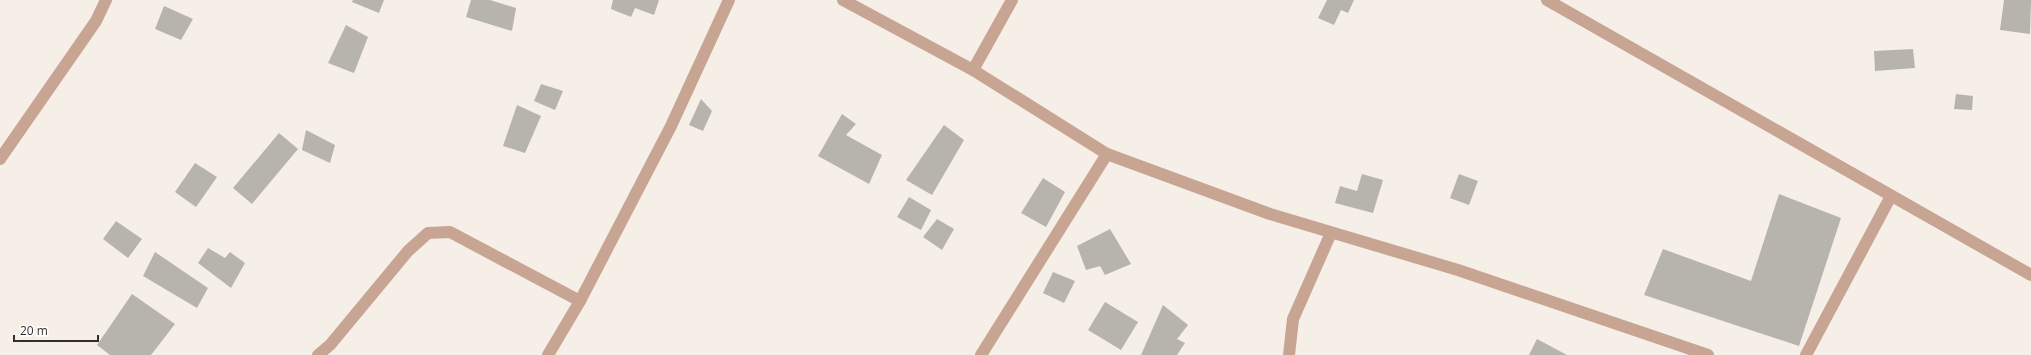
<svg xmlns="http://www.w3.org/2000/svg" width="2031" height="355" font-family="'Open Sans',sans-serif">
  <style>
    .building { fill: #b7b4ac }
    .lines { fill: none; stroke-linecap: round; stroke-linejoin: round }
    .street { stroke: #c8a493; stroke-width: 12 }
  </style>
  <rect width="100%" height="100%" fill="#f6efe8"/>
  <g class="building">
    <path d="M353,0H384L379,13L352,2Z"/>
    <path d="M471,0H490L516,8L512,31L466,17Z"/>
    <path d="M613,0H659L654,15L635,8L631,17L611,9Z"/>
    <path d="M1327,0H1354L1348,13L1341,10L1334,25L1318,18Z"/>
    <path d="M2004,0H2031L2030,34L2000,30Z"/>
    <path d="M164,6L193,19L181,40L155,29Z"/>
    <path d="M346,25L368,37L354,73L328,63Z"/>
    <path d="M1913,49L1915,68L1875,71L1874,51Z"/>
    <path d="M541,84L563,91L555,110L534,101Z"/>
    <path d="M1956,94L1973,96L1972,110L1954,109Z"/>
    <path d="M701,99L712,111L703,131L689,125Z"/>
    <path d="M517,105L541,116L525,153L503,146Z"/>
    <path d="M842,114L856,124L846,135L882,155L869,184L818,156Z"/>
    <path d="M944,125L964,140L932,195L906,180Z"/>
    <path d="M306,130L335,145L330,163L302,150Z"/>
    <path d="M279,133L298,149L252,204L233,188Z"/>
    <path d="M195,163L217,177L196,207L175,192Z"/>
    <path d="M1362,174L1383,180L1373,213L1335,203L1340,186L1357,191Z"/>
    <path d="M1459,174L1478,181L1469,205L1450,198Z"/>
    <path d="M1043,178L1065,192L1046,227L1021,213Z"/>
    <path d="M1779,194L1841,218L1799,346L1644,295L1663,249L1751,281Z"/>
    <path d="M909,197L931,210L921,230L897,217Z"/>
    <path d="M937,219L954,229L942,250L923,237Z"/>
    <path d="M116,221L142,239L128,258L103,239Z"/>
    <path d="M1110,229L1131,264L1105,275L1100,266L1086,270L1077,246Z"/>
    <path d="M208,248L225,258L230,252L245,263L231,288L198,263Z"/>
    <path d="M155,252L208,288L197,308L143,276Z"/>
    <path d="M1053,272L1075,281L1064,303L1043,293Z"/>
    <path d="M132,294L175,324L151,355H110L97,345Z"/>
    <path d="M1105,302L1138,322L1121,350L1088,330Z"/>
    <path d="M1163,305L1188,325L1177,339L1185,343L1177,355H1141Z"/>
    <path d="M1537,339L1567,355H1529Z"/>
  </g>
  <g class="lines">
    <g class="street">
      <path d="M843,0L973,70L1107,154L1270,214L1458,270L1708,355"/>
      <path d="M1547,0L2031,275"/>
      <path d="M973,70L1012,0"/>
      <path d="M0,159L96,21L106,0"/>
      <path d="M318,355L330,345L408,251L428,233L450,232L580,301"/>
      <path d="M548,355L580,301L671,126L729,0"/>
      <path d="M981,355L1107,154"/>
      <path d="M1289,355L1293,319L1331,233"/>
      <path d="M1806,355L1891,196"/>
    </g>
  </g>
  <path d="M14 335v6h84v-6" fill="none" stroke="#312e2c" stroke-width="2"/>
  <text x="20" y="335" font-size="12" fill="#312e2c" stroke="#ffffff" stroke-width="3" paint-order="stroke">20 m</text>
</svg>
